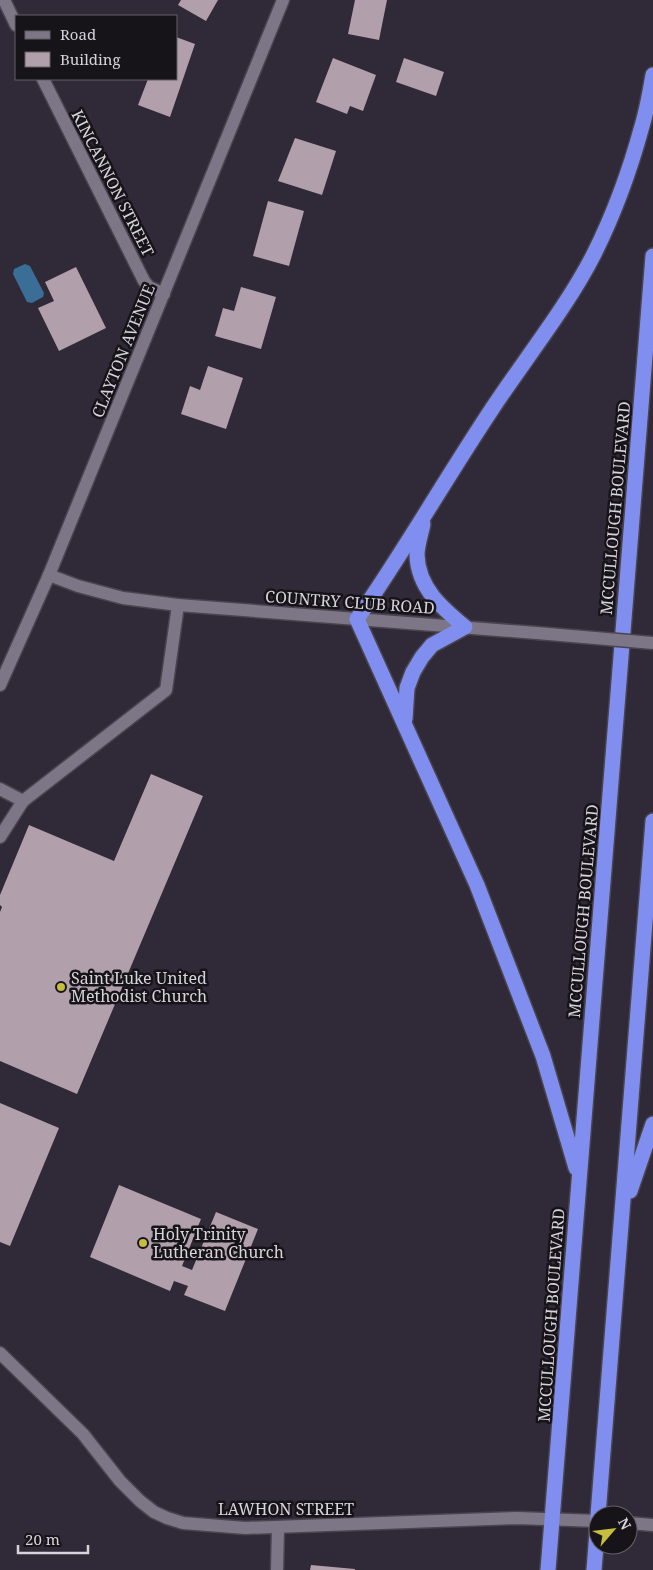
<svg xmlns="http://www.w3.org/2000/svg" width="653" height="1570" font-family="'Noto Serif',serif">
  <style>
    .water { fill: #3a6e96 }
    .building { fill: #b19fab }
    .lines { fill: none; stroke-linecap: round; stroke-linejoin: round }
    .minor-casing { stroke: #4a444f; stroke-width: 15 }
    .highway-casing { stroke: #4a444f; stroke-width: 18 }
    .minor { stroke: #7d7686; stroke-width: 12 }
    .highway { stroke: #808fef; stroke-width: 15 }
    .minor-bridge-casing { stroke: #4a444f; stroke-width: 15; stroke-linecap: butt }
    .minor-bridge { stroke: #7d7686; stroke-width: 12 }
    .poi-dot { fill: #c6bc3d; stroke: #161319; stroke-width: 2 }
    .labels { text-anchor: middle; stroke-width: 5; stroke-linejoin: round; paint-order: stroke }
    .street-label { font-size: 16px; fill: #d7d3db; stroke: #161319 }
    .poi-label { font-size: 16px; fill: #d7d3db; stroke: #161319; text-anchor: start }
  </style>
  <rect width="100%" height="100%" fill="#302937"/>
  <path class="water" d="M25,264L30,266L44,293L43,297L32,303L27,302L13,274L14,269Z"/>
  <g class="building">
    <path d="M181,0H218L206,21L178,5Z"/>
    <path d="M355,0H387L379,40L348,34Z"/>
    <path d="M176,37L195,44L170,117L138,105L148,79H176Z"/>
    <path d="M333,58L376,75L363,111L350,106L347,114L316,102Z"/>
    <path d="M404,58L444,72L436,96L396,82Z"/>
    <path d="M295,138L336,151L322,195L278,181Z"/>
    <path d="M268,201L304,211L289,266L253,256Z"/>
    <path d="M76,267L106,328L59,351L38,308L54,301L45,282Z"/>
    <path d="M241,287L276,297L261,349L215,336L223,308L234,311Z"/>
    <path d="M208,366L243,378L226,429L181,414L190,386L200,390Z"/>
    <path d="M151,774L203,796L77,1094L0,1061V912L2,907L0,905V895L29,825L114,861Z"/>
    <path d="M0,1103L59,1128L10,1246L0,1242Z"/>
    <path d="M119,1185L201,1219L182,1266L192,1270L216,1212L258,1229L225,1311L184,1295L188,1286L174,1281L170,1291L90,1257Z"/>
    <path d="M311,1565L355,1569V1570H310Z"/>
  </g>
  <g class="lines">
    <defs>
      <g id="minor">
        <path d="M4,0L16,25"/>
        <path d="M43,79L144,281L149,287L164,294"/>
        <path d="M49,575L78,586L123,598L178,605L537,633"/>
        <path d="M0,685L49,575L283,0"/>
        <path d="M0,789L23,801L166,690L178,605"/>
        <path d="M0,837L23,801"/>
        <path d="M0,1353L83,1434L120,1481L140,1501L154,1512L167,1518L183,1523L245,1528L517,1518L598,1521"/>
        <path d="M628,1523L653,1525"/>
        <path d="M277,1570L278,1528"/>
      </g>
      <g id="highway">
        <path d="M405,719L407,688L413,672L422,657L432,645L465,627C442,608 418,588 417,555C417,545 421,534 423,524"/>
        <path d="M576,1168L543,1056L477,885L357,619C405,550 446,478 492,409C525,359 567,307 594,254C614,214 630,170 642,126C647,110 650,92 653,75"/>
        <path d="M630,1191L653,1124"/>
        <path d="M598,1515L653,821"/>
        <path d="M548,1570L653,256"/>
        <path d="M594,1570L598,1519"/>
      </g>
    </defs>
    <use href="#minor" class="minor-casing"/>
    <use href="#highway" class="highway-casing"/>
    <use href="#minor" class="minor"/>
    <use href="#highway" class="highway"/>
    <defs>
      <path id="minor-bridge" d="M537,633L653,643"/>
    </defs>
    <use href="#minor-bridge" class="minor-bridge-casing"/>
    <use href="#minor-bridge" class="minor-bridge"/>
  </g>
  <g class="poi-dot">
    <circle cx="61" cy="987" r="5"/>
    <circle cx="143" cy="1243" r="5"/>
  </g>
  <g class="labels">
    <g class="street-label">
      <text transform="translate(113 183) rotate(63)" y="6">KINCANNON STREET</text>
      <text transform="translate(123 351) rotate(-68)" y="6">CLAYTON AVENUE</text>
      <text transform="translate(615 508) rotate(-85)" y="6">MCCULLOUGH BOULEVARD</text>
      <text transform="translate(350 602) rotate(4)" y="6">COUNTRY CLUB ROAD</text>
      <text transform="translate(583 911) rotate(-85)" y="6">MCCULLOUGH BOULEVARD</text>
      <text transform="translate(551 1315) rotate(-86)" y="6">MCCULLOUGH BOULEVARD</text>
      <text x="286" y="1515">LAWHON STREET</text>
    </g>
    <g class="poi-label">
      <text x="71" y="984">Saint Luke United<tspan x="71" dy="18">Methodist Church</tspan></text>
      <text x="153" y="1240">Holy Trinity<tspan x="153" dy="18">Lutheran Church</tspan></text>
    </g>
  </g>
  <rect x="15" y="15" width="162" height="65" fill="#161319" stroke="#636067"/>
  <rect x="25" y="31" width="25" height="8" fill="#7d7686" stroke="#636067"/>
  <text x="60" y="40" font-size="15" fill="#d7d3db">Road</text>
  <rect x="25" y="52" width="25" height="15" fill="#b19fab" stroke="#636067"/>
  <text x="60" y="65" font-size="15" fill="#d7d3db">Building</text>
  <g transform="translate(613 1530) rotate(62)"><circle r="24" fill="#161319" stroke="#636067"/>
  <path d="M0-4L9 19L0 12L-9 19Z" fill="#c6bc3d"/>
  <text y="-8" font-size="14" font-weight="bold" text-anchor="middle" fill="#d7d3db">N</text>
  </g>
  <path d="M18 1545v8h70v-8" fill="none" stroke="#d7d3db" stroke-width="2.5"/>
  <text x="25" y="1545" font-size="15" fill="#d7d3db" stroke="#161319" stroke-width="4" paint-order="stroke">20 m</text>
</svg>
